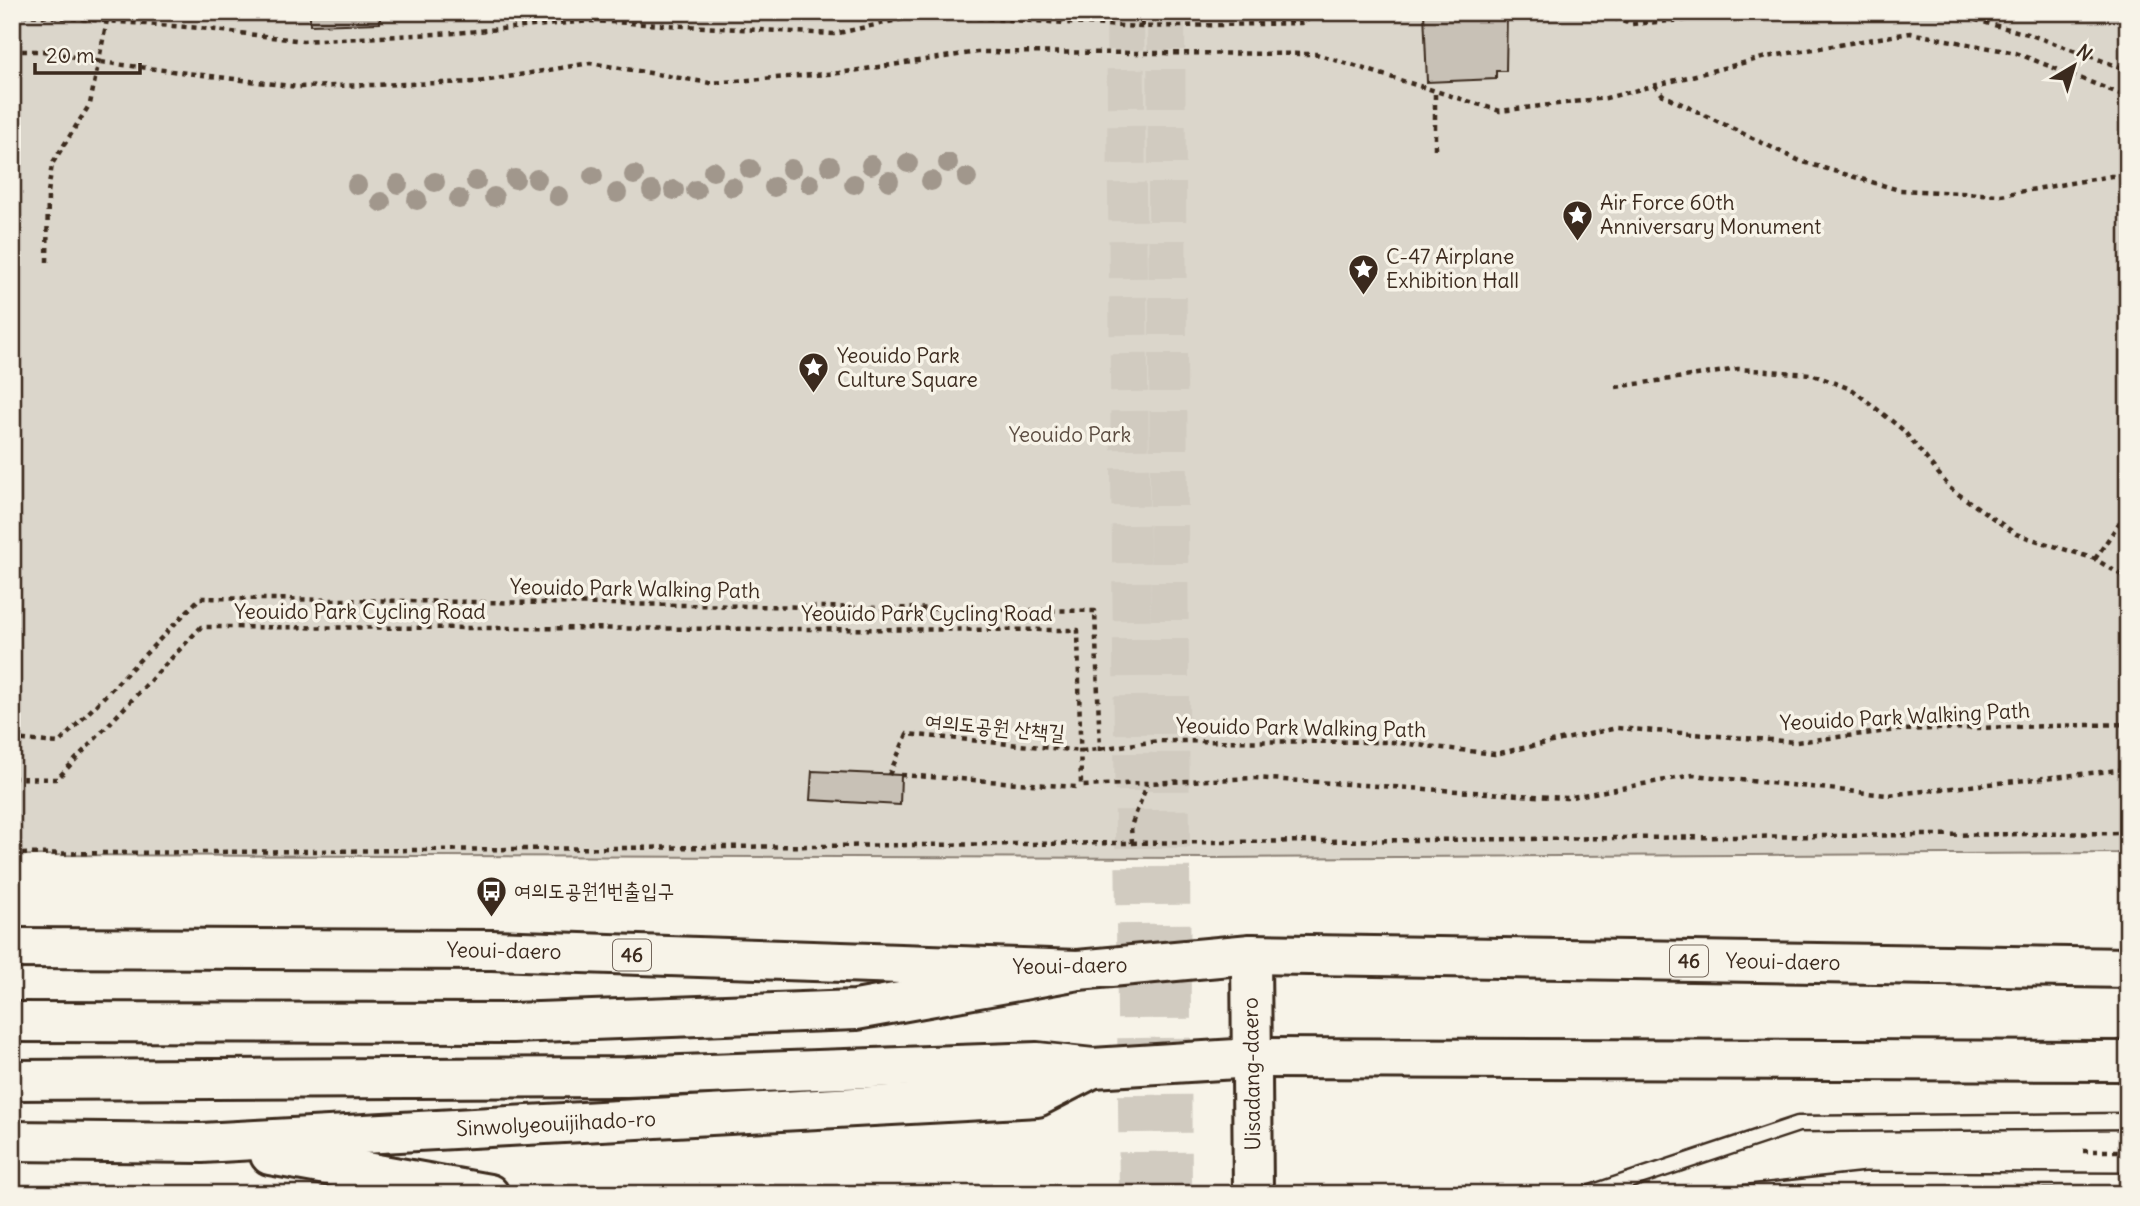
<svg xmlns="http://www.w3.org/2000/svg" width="2140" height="1206" font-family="Delius,'Poor Story',sans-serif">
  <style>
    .green { fill: #dbd6cb; stroke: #8b8074; stroke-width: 2 }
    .building { fill: #c8c1b6; stroke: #3b2a1e; stroke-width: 2 }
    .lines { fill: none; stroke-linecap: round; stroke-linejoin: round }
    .secondary-tunnel { stroke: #d1cbc0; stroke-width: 38; stroke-dasharray: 38 19; stroke-linecap: butt }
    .service-casing { stroke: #3b2a1e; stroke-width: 19 }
    .primary-casing { stroke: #3b2a1e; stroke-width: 44 }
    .trunk-casing { stroke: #3b2a1e; stroke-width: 44 }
    .path { stroke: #3b2a1e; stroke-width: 4.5; stroke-dasharray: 5 5; stroke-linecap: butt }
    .service { stroke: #f7f3e8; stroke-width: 14 }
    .primary { stroke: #f7f3e8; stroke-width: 38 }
    .trunk { stroke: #f7f3e8; stroke-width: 38 }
    .tree { fill: #a1978c }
    .labels { text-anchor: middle; stroke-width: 7; stroke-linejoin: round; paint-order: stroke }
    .shield { fill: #f7f3e8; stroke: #73665b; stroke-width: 2 }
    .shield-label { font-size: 19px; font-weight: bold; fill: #3b2a1e }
    .poi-label { font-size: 21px; fill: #3b2a1e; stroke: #f7f3e8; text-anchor: start }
    .park-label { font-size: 21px; fill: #5b4c41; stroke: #f7f3e8 }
    .street-label { font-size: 21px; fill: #3b2a1e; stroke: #f7f3e8 }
  </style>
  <rect width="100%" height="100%" fill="#f7f3e8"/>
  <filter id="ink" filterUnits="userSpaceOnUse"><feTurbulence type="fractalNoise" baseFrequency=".0143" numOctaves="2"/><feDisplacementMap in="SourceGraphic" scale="14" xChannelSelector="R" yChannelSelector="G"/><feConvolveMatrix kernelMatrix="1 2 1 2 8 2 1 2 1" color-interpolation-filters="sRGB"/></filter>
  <g filter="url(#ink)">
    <path class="green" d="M12,12H2128V853L1209,858L12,855Z"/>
    <g class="building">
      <path d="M310,12H380V23L310,25Z"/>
      <path d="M1424,12H1507L1506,71H1496V79L1427,82Z"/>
      <path d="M812,771L901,775L900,805L810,800Z"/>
    </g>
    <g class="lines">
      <g class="secondary-tunnel">
        <path d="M1125,12L1138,1194"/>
        <path d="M1166,12L1173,1194"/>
      </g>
      <defs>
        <g id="service">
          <path d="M1588,1194L1798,1124L2128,1121"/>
          <path d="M1737,1194L1866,1180L2128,1181"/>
        </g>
        <g id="primary">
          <path d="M12,948L492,950L1078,970L1251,954L2128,968"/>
          <path d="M1251,954L1253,1194"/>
          <path d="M12,1080L626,1077L1037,1062L1093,1068L1252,1058L2128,1061"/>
        </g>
        <g id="trunk">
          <path d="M12,1022L512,1023L856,1010L1078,970"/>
          <path d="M12,1141L202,1143L1037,1097L1093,1068"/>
          <path d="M270,1155L489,1194"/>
        </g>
      </defs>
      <use href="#service" class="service-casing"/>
      <use href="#primary" class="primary-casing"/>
      <use href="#trunk" class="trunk-casing"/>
      <g class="path">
        <path d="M1142,12V27"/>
        <path d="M1594,12L1631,24L1793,12"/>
        <path d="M1946,12L2031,35L2128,70"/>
        <path d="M12,14L200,28L303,41L455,33L590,21L834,34L921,15L1142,27L1301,23L1323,12"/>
        <path d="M12,51H43L100,62L298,87L478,82L590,63L710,83L839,73L977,52L1316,54L1500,111L1606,98L1766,57L1910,33L2016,53L2128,97"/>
        <path d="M1654,85L1663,95L1800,161L1899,190L2001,195L2111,176H2128"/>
        <path d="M1435,149V94"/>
        <path d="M47,262L48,193L52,164L90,104L107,20"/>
        <path d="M1616,387L1738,369L1811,374L1853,390L1903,430L1951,489L2016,534L2095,559L2128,579"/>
        <path d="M2095,559L2128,510"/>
        <path d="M12,739L59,743L200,598L1095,611L1100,751"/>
        <path d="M889,775L907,734L1082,751L1159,741L1392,742L1495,754L1617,728L1796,742L1897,730L2128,724"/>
        <path d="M901,775L1076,787"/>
        <path d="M12,778L57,779L201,627L1078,630L1081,786L1254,778L1566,798L1693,775L1887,795L2128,769"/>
        <path d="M1132,843L1131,826L1147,785"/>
        <path d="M12,854L2128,833"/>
        <path d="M2083,1151H2128"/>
      </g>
      <use href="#service" class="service"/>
      <use href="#primary" class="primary"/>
      <use href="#trunk" class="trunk"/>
    </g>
    <g class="tree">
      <circle cx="908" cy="163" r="10"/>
      <circle cx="948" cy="163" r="10"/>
      <circle cx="871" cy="165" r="10"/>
      <circle cx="830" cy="166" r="10"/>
      <circle cx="750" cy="169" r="10"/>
      <circle cx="791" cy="169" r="10"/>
      <circle cx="713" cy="171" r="10"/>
      <circle cx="634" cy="175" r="10"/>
      <circle cx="593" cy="176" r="10"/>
      <circle cx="967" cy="178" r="10"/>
      <circle cx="515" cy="179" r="10"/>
      <circle cx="537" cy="179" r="10"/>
      <circle cx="476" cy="181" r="10"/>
      <circle cx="889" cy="181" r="10"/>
      <circle cx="931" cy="181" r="10"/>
      <circle cx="435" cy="182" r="10"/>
      <circle cx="398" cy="184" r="10"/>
      <circle cx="810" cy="184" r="10"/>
      <circle cx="854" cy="184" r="10"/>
      <circle cx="357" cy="185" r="10"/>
      <circle cx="732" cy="187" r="10"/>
      <circle cx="774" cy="187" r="10"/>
      <circle cx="674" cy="190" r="10"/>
      <circle cx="696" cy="190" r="10"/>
      <circle cx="652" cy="191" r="10"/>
      <circle cx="617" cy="193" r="10"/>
      <circle cx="558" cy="196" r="10"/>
      <circle cx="494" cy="197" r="10"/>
      <circle cx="459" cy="199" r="10"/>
      <circle cx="417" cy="200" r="10"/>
      <circle cx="381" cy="202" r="10"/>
    </g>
  </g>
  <defs>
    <symbol id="sight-pin" viewBox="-11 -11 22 30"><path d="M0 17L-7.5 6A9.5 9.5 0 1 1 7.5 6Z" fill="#3b2a1e" stroke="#f7f3e8"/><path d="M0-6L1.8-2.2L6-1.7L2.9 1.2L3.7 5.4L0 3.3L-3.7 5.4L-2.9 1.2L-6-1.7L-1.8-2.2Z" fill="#fff"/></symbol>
    <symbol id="bus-pin" viewBox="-11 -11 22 30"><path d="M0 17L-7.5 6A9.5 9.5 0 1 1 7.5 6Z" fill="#3b2a1e" stroke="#f7f3e8"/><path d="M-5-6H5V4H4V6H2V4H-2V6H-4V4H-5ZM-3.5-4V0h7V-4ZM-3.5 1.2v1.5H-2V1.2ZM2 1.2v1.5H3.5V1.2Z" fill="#fff"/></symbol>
  </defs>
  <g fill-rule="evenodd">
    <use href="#sight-pin" x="1560" y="198" width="35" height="47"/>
    <use href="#sight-pin" x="1346" y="252" width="35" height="47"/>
    <use href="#sight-pin" x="796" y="350" width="35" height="47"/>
    <use href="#bus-pin" x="474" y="874" width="35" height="47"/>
  </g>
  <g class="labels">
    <g class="shield">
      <rect x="613" y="939.5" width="38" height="31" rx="5"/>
      <rect x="1670" y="945.5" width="38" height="31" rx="5"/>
    </g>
    <g class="shield-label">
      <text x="632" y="962">46</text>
      <text x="1689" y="968">46</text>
    </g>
    <g class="poi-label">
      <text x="1600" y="210">Air Force 60th<tspan x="1600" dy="24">Anniversary Monument</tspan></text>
      <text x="1386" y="264">C-47 Airplane<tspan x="1386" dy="24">Exhibition Hall</tspan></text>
      <text x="837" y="363">Yeouido Park<tspan x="837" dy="24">Culture Square</tspan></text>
      <text x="514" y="898">여의도공원1번출입구</text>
    </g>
    <g class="park-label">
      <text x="1070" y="442">Yeouido Park</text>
    </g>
    <g class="street-label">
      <text transform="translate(635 589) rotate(1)" y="7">Yeouido Park Walking Path</text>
      <text x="360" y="619">Yeouido Park Cycling Road</text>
      <text x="927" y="621">Yeouido Park Cycling Road</text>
      <text transform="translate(1905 717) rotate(-3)" y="7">Yeouido Park Walking Path</text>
      <text transform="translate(995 727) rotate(5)" y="7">여의도공원 산책길</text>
      <text transform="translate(1301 728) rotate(1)" y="7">Yeouido Park Walking Path</text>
      <text transform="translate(504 951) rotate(1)" y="7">Yeoui-daero</text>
      <text transform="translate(1783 962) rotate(1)" y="7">Yeoui-daero</text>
      <text transform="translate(1070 966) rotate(-1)" y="7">Yeoui-daero</text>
      <text transform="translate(1252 1074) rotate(-91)" y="7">Uisadang-daero</text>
      <text transform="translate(556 1124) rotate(-3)" y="7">Sinwolyeouijihado-ro</text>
    </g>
  </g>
  <rect width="2140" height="1206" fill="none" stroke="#f7f3e8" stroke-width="42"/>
  <rect x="21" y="21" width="2098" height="1164" fill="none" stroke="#3b2a1e" stroke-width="2.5" filter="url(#ink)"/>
  <g transform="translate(2074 66) rotate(38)" stroke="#f7f3e8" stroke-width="5" paint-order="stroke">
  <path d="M0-5L12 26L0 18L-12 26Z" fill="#3b2a1e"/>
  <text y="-10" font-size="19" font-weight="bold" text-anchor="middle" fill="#3b2a1e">N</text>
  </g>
  <path d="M35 63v10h105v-10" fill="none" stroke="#3b2a1e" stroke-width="3.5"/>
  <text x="46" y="63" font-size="21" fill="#3b2a1e" stroke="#f7f3e8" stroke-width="5" paint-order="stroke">20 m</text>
</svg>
